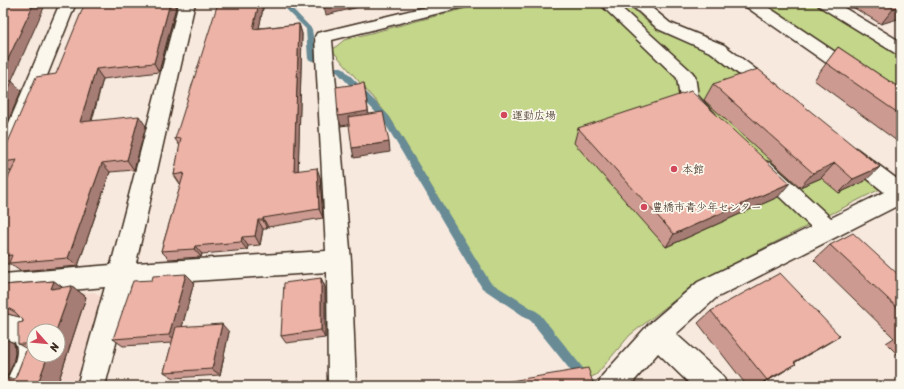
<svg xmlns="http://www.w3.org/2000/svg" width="904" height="389" font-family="Sriracha,'Klee One',sans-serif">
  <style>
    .built { fill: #f5d9ce; fill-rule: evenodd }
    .green { fill: #c3d68a; stroke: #7f8054 }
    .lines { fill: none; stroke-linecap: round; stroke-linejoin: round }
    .stream { fill: #678b95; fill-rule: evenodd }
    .minor-casing { stroke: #3b2a1e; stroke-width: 3 }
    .minor { fill: #fbf7ec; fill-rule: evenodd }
    .wall { fill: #cc9a90; stroke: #3b2a1e }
    .shaded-wall { fill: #a67d75; stroke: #3b2a1e }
    .building { fill: #edb3a7; stroke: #3b2a1e }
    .poi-dot { fill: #d1495b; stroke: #fbf7ec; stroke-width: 1.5 }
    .labels { text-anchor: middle; stroke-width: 3.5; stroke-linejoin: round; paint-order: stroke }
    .poi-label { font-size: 11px; fill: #3b2a1e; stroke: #fbf7ec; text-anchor: start }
  </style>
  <rect width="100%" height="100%" fill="#f8e9de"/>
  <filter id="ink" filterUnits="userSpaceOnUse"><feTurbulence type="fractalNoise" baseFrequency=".025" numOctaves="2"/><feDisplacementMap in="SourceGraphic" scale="8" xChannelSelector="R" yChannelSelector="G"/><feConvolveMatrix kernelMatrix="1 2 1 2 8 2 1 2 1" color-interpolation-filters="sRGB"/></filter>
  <g filter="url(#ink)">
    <path class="built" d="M94,292L102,297L77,386H3V299ZM34,331H58V355H34Z"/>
    <g class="green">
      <path d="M486,3H626L657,30L713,54L880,189L699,281L630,335L596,375L588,378L538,315L489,283L390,118L332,50L344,40Z"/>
      <path d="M763,3H817L901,56V97Z"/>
    </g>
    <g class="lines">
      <g class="stream">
        <path d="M280,3H287L312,29L316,59L315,61H312L308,59L306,29Z"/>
        <path d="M336,67H342L389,116L490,282L539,313L594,382L596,386H583L531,321L482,288L383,120L336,71Z"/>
      </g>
      <defs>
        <g id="minor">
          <path d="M60,3H76L13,161L10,167L3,169V137Z"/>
          <path d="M179,3H195L136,263L326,251L315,37L317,33L442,3H469L467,6L332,40L351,261L356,386H328L327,272L131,285L105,386H77L105,287L3,296V274L111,265Z"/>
          <path d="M599,3H616L692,72L695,76L698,96L715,114L712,119L705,121L698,119L680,98L677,78Z"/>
          <path d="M629,3H646L670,23L724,45L779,87L781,91L779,95L772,97L765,95L712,53L658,29Z"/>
          <path d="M743,3H762L901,96V112L894,110L745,6Z"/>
          <path d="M817,3H836L901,42V54L895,53L819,6Z"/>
          <path d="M850,146L857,149L901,182V204L716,298L676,334L723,376L727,386H692L658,353L630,386H598L602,376L648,325L698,282L811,227L757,175L753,169L757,163L764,161L771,163L831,218L884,192L843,159L840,154L843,149Z"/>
          <path d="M3,314C17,316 30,319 39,331H34V355H43V357L33,386H4C9,374 22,355 15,342L3,340Z"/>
        </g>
      </defs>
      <use href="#minor" class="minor-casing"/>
      <use href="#minor" class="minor"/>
    </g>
    <g class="wall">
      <path d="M177,3L159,72L103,79L92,121L146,126L134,170L110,172L78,266L20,271L10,264H3V192L11,171L3,172V154L56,74Z"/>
      <path d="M264,3L259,28L299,24L302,34L298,171L320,177L323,218L268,227L267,229H263L260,245L248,246L247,250L202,254L201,257L169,259L161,251L181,184H180L174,175L180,146L175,139Z"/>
      <path d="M846,3H901L881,24Z"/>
      <path d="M838,47L901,89V144L814,80Z"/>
      <path d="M713,84L865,181L839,193L821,178L800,187L704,100Z"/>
      <path d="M578,128L778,197L666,247L574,143Z"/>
      <path d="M830,245L901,277V358L886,343L894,338L814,260Z"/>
      <path d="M321,278L325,287V338L286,343L281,336Z"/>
      <path d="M54,281L63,288L72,286L86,297L57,386H3V338L14,343L15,353L13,364L6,379H15L27,349L18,344L23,320L20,317L3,313V285Z"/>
      <path d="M194,282L182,327L229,332L220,375L174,378L164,372L172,343L123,346L113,339Z"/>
      <path d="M711,311L840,336L794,363L778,375L758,386H747L698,323Z"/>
    </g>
    <g class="shaded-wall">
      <path d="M34,3H46L6,93L3,90V70Z"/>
      <path d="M170,3H177L159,72L154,63Z"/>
      <path d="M259,3H264L257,39L253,29Z"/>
      <path d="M323,3H375L326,15Z"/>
      <path d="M901,6V18L881,24L894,8Z"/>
      <path d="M299,24L302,34L298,181L294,171Z"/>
      <path d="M96,69L103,79L88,131L80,122Z"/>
      <path d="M12,81L21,91L3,133V101Z"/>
      <path d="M364,83L370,122L341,126L338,116Z"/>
      <path d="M139,116L146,126L134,170L127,160Z"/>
      <path d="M389,142L390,152L354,158L352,148Z"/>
      <path d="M102,163L110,172L78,266L68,258Z"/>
      <path d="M835,163L821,178L800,187L813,173Z"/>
      <path d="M880,167L865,181L839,193L853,179Z"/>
      <path d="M317,168L320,177L323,218L319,209Z"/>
      <path d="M790,183L778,197L666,247L674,234Z"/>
      <path d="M263,218L268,227L267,229L263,220Z"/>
      <path d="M258,220L263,229L260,245L255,236Z"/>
      <path d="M242,237L248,246L247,250L241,242Z"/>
      <path d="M195,246L202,254L201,257L194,249Z"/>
      <path d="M186,274L194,282L178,342L169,335Z"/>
      <path d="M321,278L325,287V338L321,330Z"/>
      <path d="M54,281L69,292L51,289Z"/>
      <path d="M72,286L86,297L57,386H37L48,355H58V331H56Z"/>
      <path d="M222,324L229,332L220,375L212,369Z"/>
      <path d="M840,336L820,348L776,373L794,362Z"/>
      <path d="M3,338L14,343L15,353L13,364L3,385Z"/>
      <path d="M796,364L778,375L757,386L767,380Z"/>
    </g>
    <g class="building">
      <path d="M3,3H34L3,70Z"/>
      <path d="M85,3H170L154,63L96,69L80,122L139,116L127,160L102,163L68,258L9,263L12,255L3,256V192L5,189H3V188L17,160L3,162V154L36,77L56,74Z"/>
      <path d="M218,3H259L253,29L299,24L294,171L317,168L319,209L263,218V220H258L255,236L242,237L241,242L195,246L194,249L161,251L184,173L174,175L181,138L175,139Z"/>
      <path d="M885,3H901V6L894,8Z"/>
      <path d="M838,47L901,89V115L826,63Z"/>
      <path d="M758,69L880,167L853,179L835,163L813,173L713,84Z"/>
      <path d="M12,81L3,101V82Z"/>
      <path d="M364,83L368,111L338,116L336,87Z"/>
      <path d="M691,91L790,183L674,234L578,128Z"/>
      <path d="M383,112L389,142L352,148L348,117Z"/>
      <path d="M853,233L901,277V311L830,245Z"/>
      <path d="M780,273L840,336L794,362L796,364L767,380L711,311Z"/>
      <path d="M186,274L169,335L113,339L133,281L152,280L153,276Z"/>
      <path d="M321,278V330L281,336L284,283Z"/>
      <path d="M54,281L51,289L72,286L56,331H34V355H48L37,386H3V379H15L27,348L26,344H18V323L23,322V320L15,312L6,307H3V285Z"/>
      <path d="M222,324L212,369L164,372L176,327Z"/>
      <path d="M588,368L594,386H481Z"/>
    </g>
  </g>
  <g class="poi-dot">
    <circle cx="504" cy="115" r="4"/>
    <circle cx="674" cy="169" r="4"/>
    <circle cx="644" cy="207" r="4"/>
  </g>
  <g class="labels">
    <g class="poi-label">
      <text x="512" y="119">運動広場</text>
      <text x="682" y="173">本館</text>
      <text x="652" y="211">豊橋市青少年センター</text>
    </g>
  </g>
  <rect width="904" height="389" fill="none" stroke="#fbf7ec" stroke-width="16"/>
  <rect x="8" y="8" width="888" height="373" fill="none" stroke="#3b2a1e" stroke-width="1.5" filter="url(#ink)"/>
  <g transform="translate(46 343) rotate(117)"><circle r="19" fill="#fbf7ec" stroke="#aea59a"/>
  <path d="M0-3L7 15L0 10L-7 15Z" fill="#d1495b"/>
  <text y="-6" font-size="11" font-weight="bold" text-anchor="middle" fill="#3b2a1e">N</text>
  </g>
</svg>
